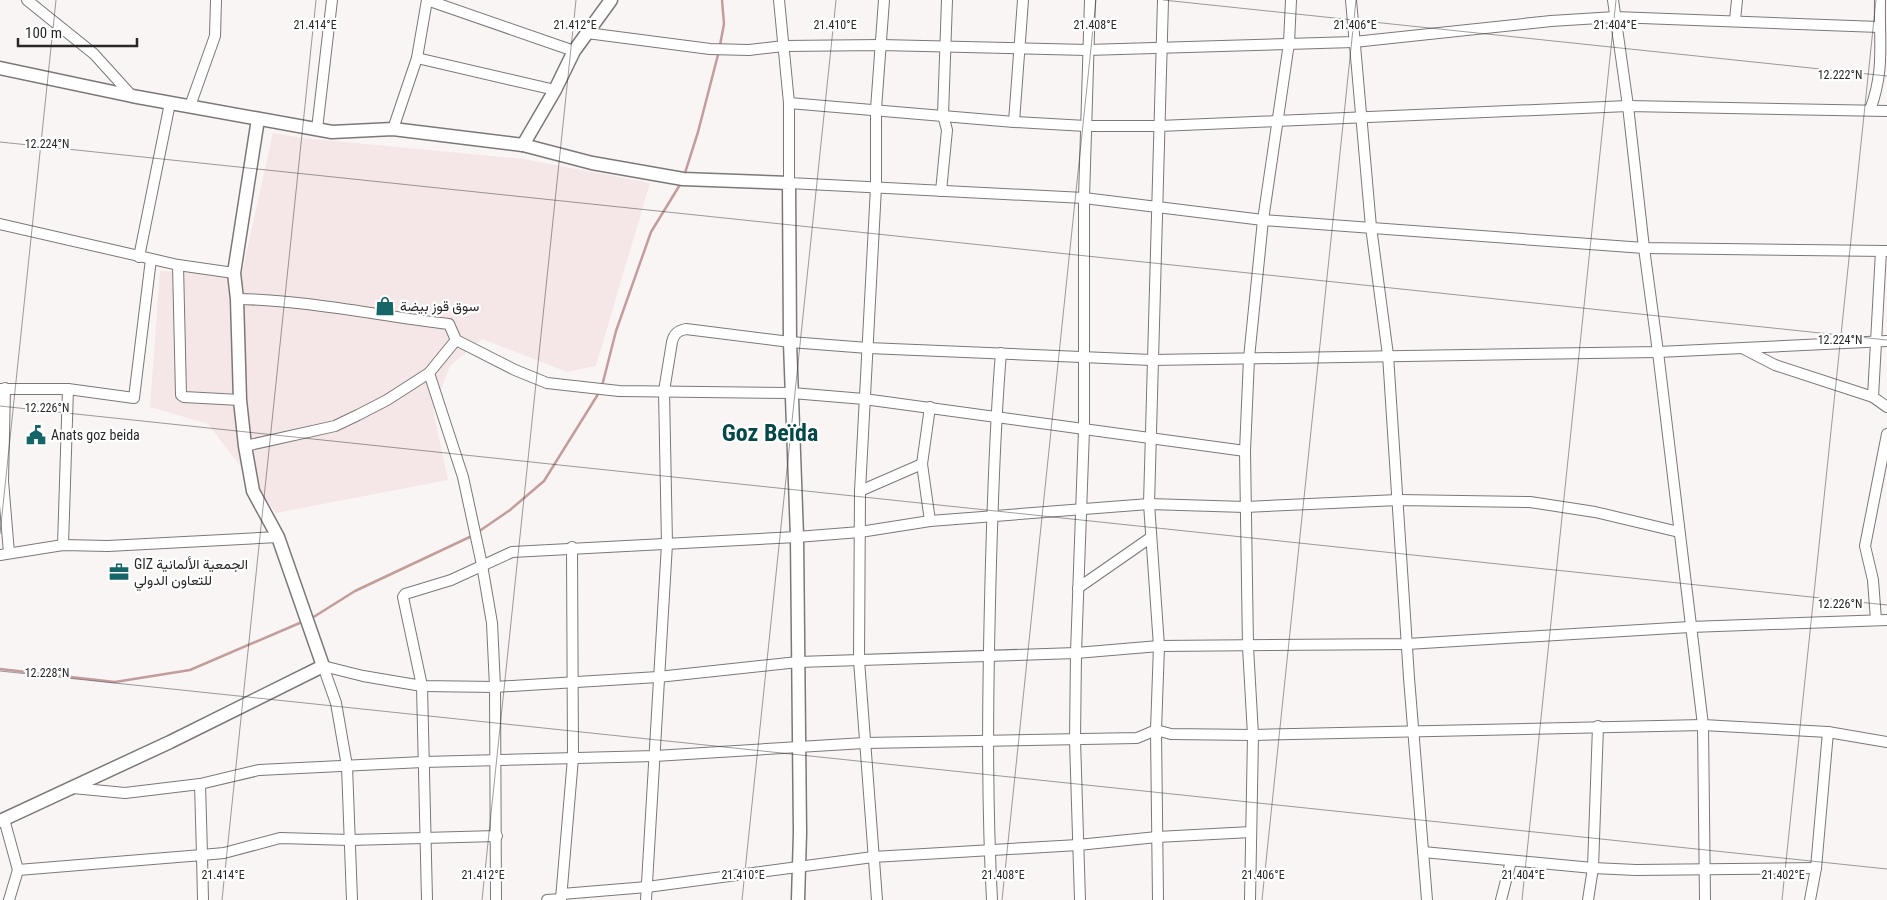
<svg xmlns="http://www.w3.org/2000/svg" width="1887" height="900" font-family="'Roboto Condensed',Vazirmatn,sans-serif">
  <style>
    .built { fill: #f5e7e7 }
    .lines { fill: none; stroke-linecap: round; stroke-linejoin: round }
    .stream { stroke: #c39c9c; stroke-width: 2.5 }
    .minor-casing { stroke: #7d7878; stroke-width: 12 }
    .major-casing { stroke: #7d7878; stroke-width: 15 }
    .minor { stroke: #fff; stroke-width: 10 }
    .major { stroke: #fff; stroke-width: 12 }
    .ticks { fill: none; stroke: #292727; stroke-width: 1; stroke-opacity: 0.45 }
    .labels { text-anchor: middle; stroke-width: 4.5; stroke-linejoin: round; paint-order: stroke }
    .poi-label { font-size: 14px; fill: #292727; stroke: #fff; text-anchor: start }
    .town-label { font-size: 24px; font-weight: bold; fill: #054849; stroke: #fff }
    .ticks-label { font-size: 12px; text-anchor: middle; fill: #292727; stroke: #fff; stroke-width: 4.5; stroke-linejoin: round; paint-order: stroke }
  </style>
  <rect width="100%" height="100%" fill="#faf5f5"/>
  <path class="built" d="M273,133L303,138L524,159L650,183L596,366L567,372L482,339L450,366L433,410L448,480L276,513L208,424L150,407L160,271L242,273Z"/>
  <g class="lines">
    <g class="stream">
      <path d="M720,45L724,24L722,0"/>
      <path d="M684,176L698,132L719,51"/>
      <path d="M602,386L616,331L651,232L681,183"/>
      <path d="M478,532L510,510L544,481L600,391"/>
      <path d="M312,618L355,591L474,535"/>
      <path d="M0,669L115,682L190,670L302,622"/>
    </g>
    <defs>
      <g id="minor">
        <path d="M27,0L94,54L132,96"/>
        <path d="M427,0L574,51"/>
        <path d="M779,0L789,103V183L1084,198L1263,220L1644,248L1887,251"/>
        <path d="M1351,0L1371,227L1388,355L1409,678L1427,900"/>
        <path d="M1613,0L1628,106L1644,248L1658,352L1703,725L1705,900"/>
        <path d="M1735,20L1737,0"/>
        <path d="M587,33L710,49L749,50L784,46L881,45L1087,50L1354,42L1551,21L1615,17L1879,27"/>
        <path d="M417,58L555,90"/>
        <path d="M789,103L1014,122L1086,126H1159L1628,106L1887,111"/>
        <path d="M190,106L215,36L216,0"/>
        <path d="M1870,110C1885,70 1879,42 1880,0"/>
        <path d="M1014,122L1023,0"/>
        <path d="M317,129L332,0"/>
        <path d="M393,129L417,58L427,0"/>
        <path d="M941,191L947,130L943,115L947,0"/>
        <path d="M0,224L178,265L234,273"/>
        <path d="M1881,251L1873,397L1887,407"/>
        <path d="M139,257L170,103"/>
        <path d="M178,265L181,395L184,397L240,400"/>
        <path d="M237,299C308,300 379,316 449,324L456,340L515,370L547,383L619,391L792,393L864,399L1245,451"/>
        <path d="M1744,349L1775,365L1873,397"/>
        <path d="M429,373L463,477L482,565L492,623L495,687L496,900"/>
        <path d="M5,388L3,481L9,553"/>
        <path d="M0,389H68L134,398L151,259"/>
        <path d="M245,446L335,426L358,415L387,400L429,373L456,340"/>
        <path d="M860,491L922,464"/>
        <path d="M930,521L922,464L930,407"/>
        <path d="M63,545L68,389"/>
        <path d="M0,555L63,545L108,546L278,537"/>
        <path d="M1078,588L1150,538"/>
        <path d="M1876,620L1873,580L1865,546L1887,434"/>
        <path d="M323,666L363,676L422,686L495,687L658,677L798,662L1076,653L1159,646L1407,644L1690,627L1887,620"/>
        <path d="M323,666L336,703L347,766L352,900"/>
        <path d="M200,784L202,855L224,853L280,838L350,840L497,836"/>
        <path d="M73,788L125,793L200,784L259,770L423,762L655,756L864,743L1137,738L1156,730L1171,734L1253,735L1703,725L1828,732L1887,742"/>
        <path d="M4,819L18,870L202,855L203,900"/>
        <path d="M1423,852L1593,868L1636,870L1816,868"/>
        <path d="M562,894L647,887L873,857L1078,845L1157,837L1251,832"/>
        <path d="M561,899L573,758L572,547"/>
        <path d="M9,900L18,870"/>
        <path d="M427,900L422,686L403,597L405,594L451,580L512,552L797,537L860,532L930,521L1149,504L1245,507L1398,500L1530,502L1595,512L1679,532"/>
        <path d="M547,900L561,899"/>
        <path d="M646,900L667,544L664,391L672,342C674,334 677,331 686,329L790,342L868,348L1152,360L1658,352L1887,341"/>
        <path d="M877,900L859,660L860,491L876,187V109L884,0"/>
        <path d="M992,900C986,787 988,675 991,562C993,492 995,423 1001,353"/>
        <path d="M1080,900L1075,740L1076,653L1084,430V198L1090,0"/>
        <path d="M1158,900L1156,730L1159,646L1149,504L1163,0"/>
        <path d="M1250,900L1253,735L1248,647L1245,451L1249,358L1263,220L1289,43L1291,0"/>
        <path d="M1501,900L1511,861"/>
        <path d="M1588,900L1593,868L1598,726"/>
        <path d="M1810,900L1816,868L1828,732"/>
      </g>
      <g id="major">
        <path d="M0,68L132,96L332,132L393,129L523,145L592,163L683,179L789,183L790,342L797,537L800,833L798,900"/>
        <path d="M523,145L555,90L574,51L611,0"/>
        <path d="M0,821L170,742L323,666L278,537L253,491L245,446L240,400L237,299L234,273L258,119"/>
      </g>
    </defs>
    <use href="#minor" class="minor-casing"/>
    <use href="#major" class="major-casing"/>
    <use href="#minor" class="minor"/>
    <use href="#major" class="major"/>
  </g>
  <path class="ticks" d="M1163,0L1887,76M0,142L1887,340M0,406L1887,605M0,534L56,0M0,671L1887,869M222,900L316,0M482,900L576,0M742,900L836,0M1002,900L1096,0M1262,900L1356,0M1522,900L1616,0M1782,900L1876,0"/>
  <defs>
    <symbol id="shop-bare" viewBox="-9 -9 18 18"><path d="M-5-2.5h2.3a2.7 3.5 0 0 1 5.4 0H5L5.5 6h-11ZM-1.5-2.5h3a1.5 2.3 0 0 0-3 0Z" fill="#166567" stroke="#fff" stroke-width="2.5" paint-order="stroke"/></symbol>
    <symbol id="civic-bare" viewBox="-9 -9 18 18"><path d="M-.6-6.5H3V-4.5H.6V-3L4-1V1h2V6H-6V1h2V-1L-.6-3ZM-1.2 2.5V6h2.4V2.5Z" fill="#166567" stroke="#fff" stroke-width="2.5" paint-order="stroke"/></symbol>
    <symbol id="office-bare" viewBox="-9 -9 18 18"><path d="M-6-3h4V-5.5h4V-3h4V5H-6ZM-1-4.5V-3h2v-1.5ZM-6 0V1H6V0Z" fill="#166567" stroke="#fff" stroke-width="2.5" paint-order="stroke"/></symbol>
  </defs>
  <g fill-rule="evenodd">
    <use href="#shop-bare" x="371" y="292" width="28" height="28"/>
    <use href="#civic-bare" x="22" y="421" width="28" height="28"/>
    <use href="#office-bare" x="105" y="558" width="28" height="28"/>
  </g>
  <g class="labels">
    <g class="poi-label">
      <text x="400" y="311">سوق قوز بيضة</text>
      <text x="51" y="440">Anats goz beida</text>
      <text x="134" y="569">GIZ الجمعية الألمانية<tspan x="134" dy="16">للتعاون الدولي</tspan></text>
    </g>
    <g class="town-label">
      <text x="770" y="441">Goz Beïda</text>
    </g>
  </g>
  <g class="ticks-label">
    <text x="315" y="29">21.414°E</text>
    <text x="575" y="29">21.412°E</text>
    <text x="835" y="29">21.410°E</text>
    <text x="1095" y="29">21.408°E</text>
    <text x="1355" y="29">21.406°E</text>
    <text x="1615" y="29">21.404°E</text>
    <text x="1840" y="79">12.222°N</text>
    <text x="47" y="148">12.224°N</text>
    <text x="1840" y="344">12.224°N</text>
    <text x="47" y="412">12.226°N</text>
    <text x="1840" y="608">12.226°N</text>
    <text x="47" y="677">12.228°N</text>
    <text x="223" y="879">21.414°E</text>
    <text x="483" y="879">21.412°E</text>
    <text x="743" y="879">21.410°E</text>
    <text x="1003" y="879">21.408°E</text>
    <text x="1263" y="879">21.406°E</text>
    <text x="1523" y="879">21.404°E</text>
    <text x="1783" y="879">21.402°E</text>
  </g>
  <path d="M18 38v8h119v-8" fill="none" stroke="#292727" stroke-width="2.5"/>
  <text x="25" y="38" font-size="15" fill="#292727" stroke="#ffffff" stroke-width="4" paint-order="stroke">100 m</text>
</svg>
